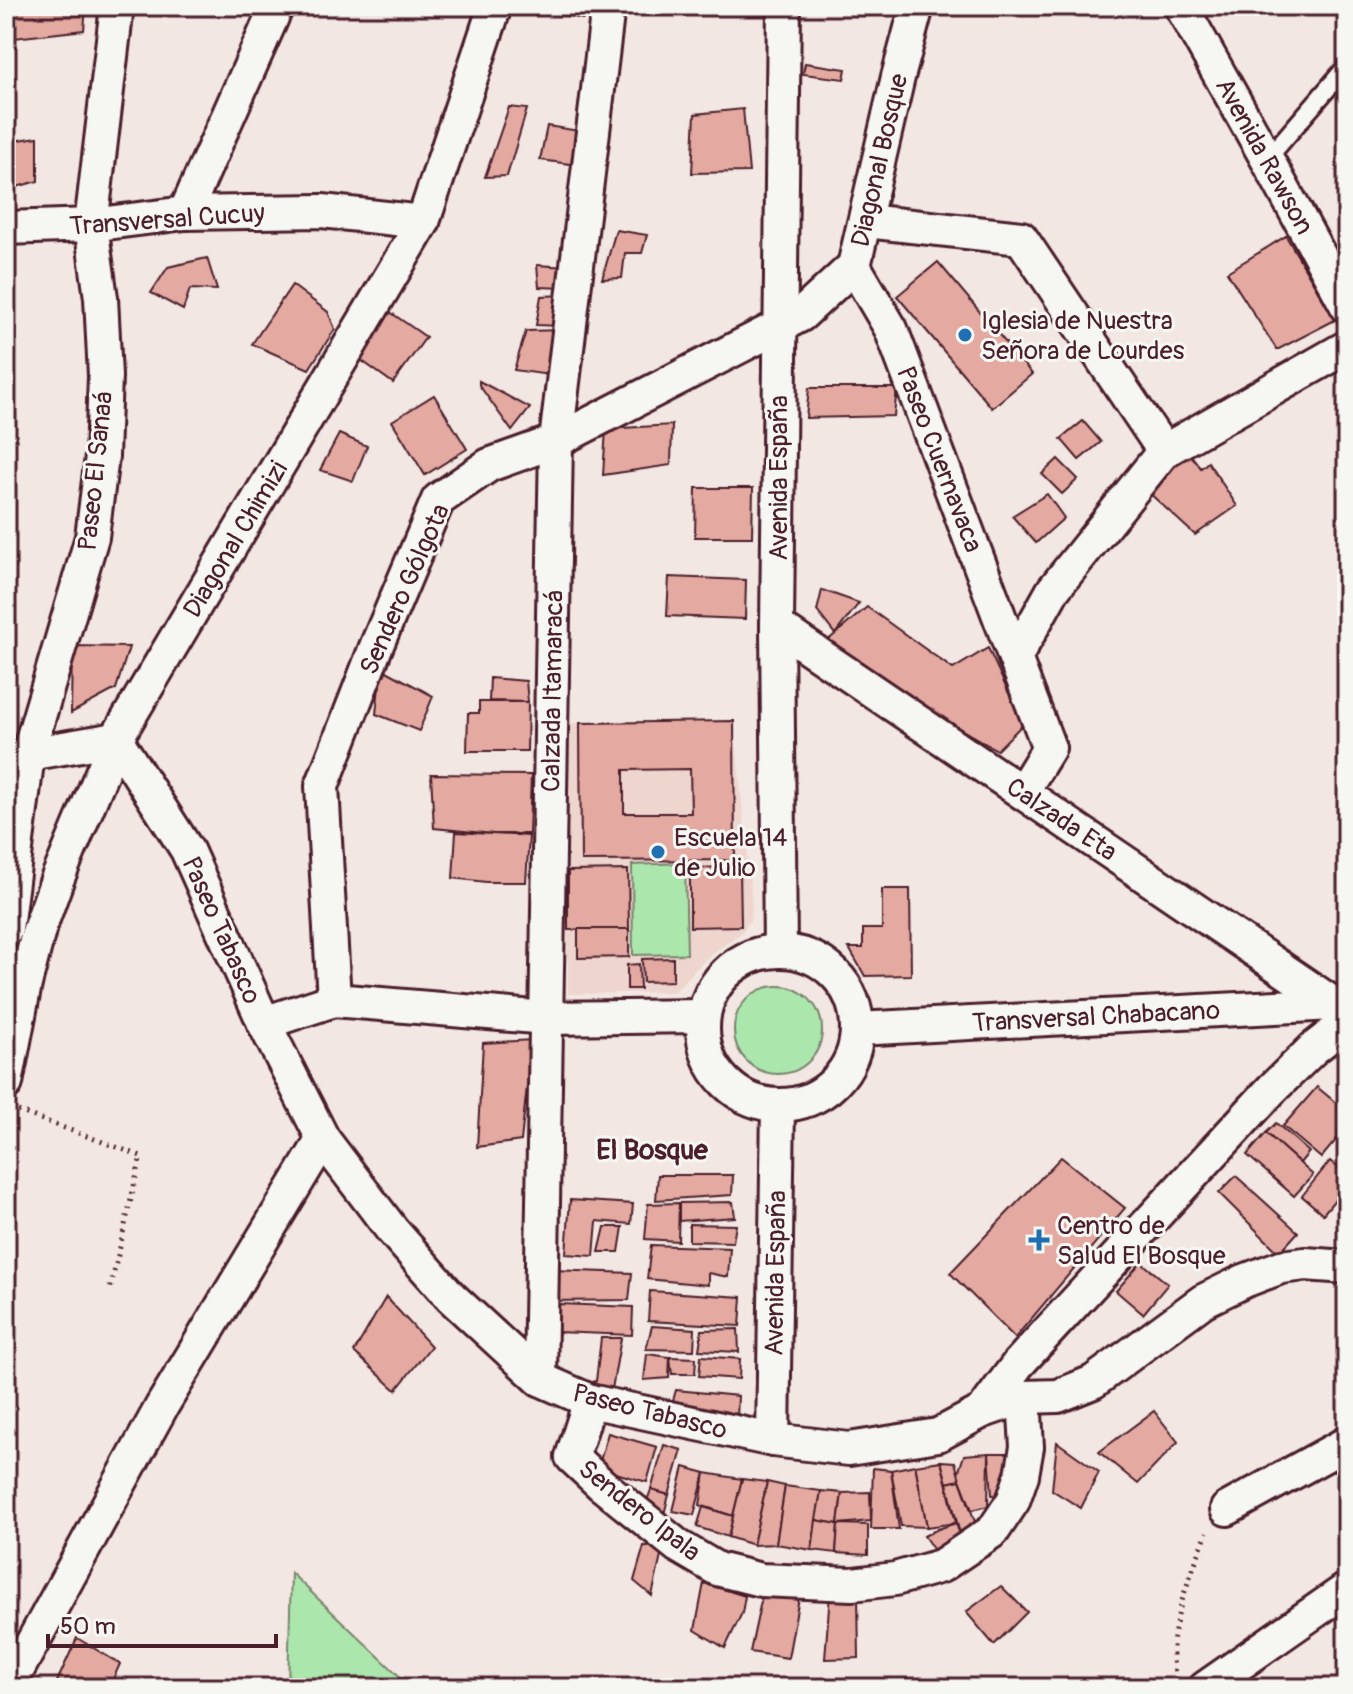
<svg xmlns="http://www.w3.org/2000/svg" width="1353" height="1694" font-family="Pangolin,sans-serif">
  <style>
    .built { fill: #eed5ce }
    .green { fill: #abe7ad; stroke: #7a836c; stroke-width: 2 }
    .building { fill: #e4aaa1; stroke: #4a1f2b; stroke-width: 2; fill-rule: evenodd }
    .lines { fill: none; stroke-linecap: round; stroke-linejoin: round }
    .service-casing { stroke: #4a1f2b; stroke-width: 22 }
    .minor-casing { stroke: #4a1f2b; stroke-width: 38 }
    .path { stroke: #4a1f2b; stroke-width: 5; stroke-dasharray: 2 6; stroke-linecap: butt }
    .service { stroke: #f6f6f2; stroke-width: 16 }
    .minor { stroke: #f6f6f2; stroke-width: 32 }
    .poi-dot { fill: #1f6fb2; stroke: #f6f6f2; stroke-width: 3 }
    .labels { text-anchor: middle; stroke-width: 6; stroke-linejoin: round; paint-order: stroke }
    .street-label { font-size: 26px; fill: #4a1f2b; stroke: #f6f6f2 }
    .poi-label { font-size: 26px; fill: #4a1f2b; stroke: #f6f6f2; text-anchor: start }
    .neighbourhood-label { font-size: 28px; font-weight: bold; fill: #4a1f2b; stroke: #f6f6f2 }
  </style>
  <rect width="100%" height="100%" fill="#f2e7e2"/>
  <filter id="ink" filterUnits="userSpaceOnUse"><feTurbulence type="fractalNoise" baseFrequency=".0125" numOctaves="2"/><feDisplacementMap in="SourceGraphic" scale="16" xChannelSelector="R" yChannelSelector="G"/><feConvolveMatrix kernelMatrix="1 2 1 2 8 2 1 2 1" color-interpolation-filters="sRGB"/></filter>
  <g filter="url(#ink)">
    <path class="built" d="M734,721L752,906L750,920L741,933L709,956L674,992L568,994V723Z"/>
    <g class="green">
      <path d="M685,863L687,954L633,955L632,865Z"/>
      <circle cx="778" cy="1030" r="44"/>
      <path d="M291,1573L412,1688H288Z"/>
    </g>
    <g class="building">
      <path d="M6,6H86L84,30L6,39Z"/>
      <path d="M533,6H585L583,19L533,8Z"/>
      <path d="M805,63L846,69L844,79L803,74Z"/>
      <path d="M509,107L527,109L507,176L485,177Z"/>
      <path d="M743,109L749,172L692,173L695,114Z"/>
      <path d="M547,126L580,131L578,165L540,160Z"/>
      <path d="M38,137V181L6,190V142Z"/>
      <path d="M616,230L647,235L642,253H625L622,278L602,279Z"/>
      <path d="M1286,236L1335,320L1277,350L1227,272Z"/>
      <path d="M207,258L217,290L190,289L183,310L151,293L168,267Z"/>
      <path d="M938,262L1032,374L992,408L897,296Z"/>
      <path d="M537,265L567,267L564,288L539,287Z"/>
      <path d="M292,285L328,312L335,329L309,369L252,344Z"/>
      <path d="M566,295L561,326L536,325L541,296Z"/>
      <path d="M390,312L426,337L393,383L358,358Z"/>
      <path d="M562,330L549,375L514,370L526,331Z"/>
      <path d="M479,381L530,408L512,431L479,385Z"/>
      <path d="M809,388H897L894,416L806,418Z"/>
      <path d="M434,395L467,449L425,475L392,421Z"/>
      <path d="M1083,421L1101,442L1079,460L1061,439Z"/>
      <path d="M672,425L671,465L603,475L606,429Z"/>
      <path d="M339,434L367,446L353,481L320,470Z"/>
      <path d="M1190,454L1201,468L1208,462L1237,506L1195,535L1146,490Z"/>
      <path d="M1058,459L1078,479L1062,494L1042,474Z"/>
      <path d="M696,488H753L752,537H695Z"/>
      <path d="M1047,494L1064,518L1036,543L1012,516Z"/>
      <path d="M669,577L746,580L745,619L667,616Z"/>
      <path d="M822,590L859,603L835,634L817,611Z"/>
      <path d="M867,607L953,669L988,648L1023,724L997,750L819,648Z"/>
      <path d="M72,646L129,647L116,689L71,713Z"/>
      <path d="M381,668L433,696L419,731L376,714Z"/>
      <path d="M490,678L526,681L528,702L489,701Z"/>
      <path d="M479,702H528L527,751H467L468,713H479Z"/>
      <path d="M734,721L735,860L581,861L580,723ZM690,769L691,813H624V770Z"/>
      <path d="M431,774L531,775L529,834H494L434,828Z"/>
      <path d="M456,832L529,836L526,882H486L453,878Z"/>
      <path d="M740,867L741,926L690,927V868Z"/>
      <path d="M628,870L629,929L568,930V871Z"/>
      <path d="M882,889H910L911,975L865,976L849,948H863V929H882Z"/>
      <path d="M578,929H629V957L578,958Z"/>
      <path d="M673,958V981L643,982L642,959Z"/>
      <path d="M639,964L640,989H627V965Z"/>
      <path d="M532,1040L521,1141L477,1147L483,1043Z"/>
      <path d="M1317,1087L1347,1112V1127L1321,1158L1283,1126Z"/>
      <path d="M1276,1123L1309,1152L1300,1163L1266,1133Z"/>
      <path d="M1266,1133L1313,1175L1294,1196L1247,1155Z"/>
      <path d="M1061,1157L1125,1208L1015,1338L950,1273Z"/>
      <path d="M1330,1161L1347,1175V1185L1323,1214L1302,1196Z"/>
      <path d="M658,1175H733L732,1195L656,1200Z"/>
      <path d="M1236,1176L1298,1232L1279,1253L1219,1193Z"/>
      <path d="M570,1200L633,1204L631,1224L597,1221L594,1256L566,1254Z"/>
      <path d="M733,1202L735,1217L679,1221V1203Z"/>
      <path d="M679,1203L678,1241L645,1239L648,1204Z"/>
      <path d="M689,1224L736,1225L733,1242L689,1241Z"/>
      <path d="M605,1227H623L619,1252H599Z"/>
      <path d="M651,1245L730,1248L728,1277L708,1273V1285L647,1279Z"/>
      <path d="M1141,1262L1168,1284L1143,1314L1116,1291Z"/>
      <path d="M551,1270L632,1273L629,1300L549,1301Z"/>
      <path d="M650,1291L742,1297L740,1326L648,1321Z"/>
      <path d="M386,1297L431,1346L396,1390L354,1352Z"/>
      <path d="M559,1304L633,1307L632,1335L556,1332V1318Z"/>
      <path d="M652,1326L695,1329L694,1350L646,1349Z"/>
      <path d="M738,1329L739,1352L699,1350L702,1330Z"/>
      <path d="M601,1338H621L611,1395L589,1383L596,1381Z"/>
      <path d="M647,1354L670,1357L669,1378L644,1380Z"/>
      <path d="M701,1356L740,1359L739,1379L699,1376Z"/>
      <path d="M670,1357L696,1358L695,1374H672Z"/>
      <path d="M676,1390L738,1396L737,1418L672,1404Z"/>
      <path d="M1154,1411L1178,1442L1138,1484L1099,1452Z"/>
      <path d="M608,1433L657,1447L647,1482L598,1468Z"/>
      <path d="M1057,1442L1099,1472L1081,1508L1052,1490Z"/>
      <path d="M664,1445L682,1450L669,1495L651,1490Z"/>
      <path d="M989,1453H1022L1005,1498L992,1495Z"/>
      <path d="M989,1453L988,1506L972,1510L958,1474L964,1455Z"/>
      <path d="M941,1461L956,1523L927,1527L915,1465Z"/>
      <path d="M941,1461L955,1462L960,1480L947,1483Z"/>
      <path d="M915,1465L927,1527L901,1526L891,1470Z"/>
      <path d="M684,1467L705,1473L694,1515L673,1511Z"/>
      <path d="M873,1468L891,1470L899,1529H871Z"/>
      <path d="M705,1473L742,1479L733,1516L700,1505Z"/>
      <path d="M742,1479L767,1482L753,1545L728,1537Z"/>
      <path d="M960,1480L978,1530L962,1542L947,1483Z"/>
      <path d="M767,1482L785,1486L776,1544L753,1545Z"/>
      <path d="M785,1486L821,1491L812,1550L776,1544Z"/>
      <path d="M651,1490L669,1495L662,1522L643,1511Z"/>
      <path d="M821,1491L842,1493L838,1524L816,1520Z"/>
      <path d="M870,1492L871,1521L838,1524L842,1493Z"/>
      <path d="M703,1507L733,1516L728,1537L697,1527Z"/>
      <path d="M816,1520L838,1524L836,1553L812,1550Z"/>
      <path d="M956,1523L964,1548L942,1562L924,1536L938,1529Z"/>
      <path d="M838,1524L868,1525V1555L836,1553Z"/>
      <path d="M644,1546L663,1547L652,1596L634,1581Z"/>
      <path d="M704,1583L745,1596L742,1613L725,1648L695,1630Z"/>
      <path d="M1001,1586L1027,1612L994,1645L966,1612Z"/>
      <path d="M764,1587L800,1592L788,1658L750,1652Z"/>
      <path d="M830,1593L858,1596L859,1658L825,1659Z"/>
      <path d="M77,1638L120,1664L109,1688H54Z"/>
    </g>
    <g class="lines">
      <defs>
        <path id="service" d="M1267,159L1347,66"/>
        <g id="minor">
          <path d="M1181,6L1267,159L1347,306"/>
          <path d="M185,213L277,6"/>
          <path d="M866,221L1021,238L1164,451"/>
          <path d="M6,228L91,225L185,213L322,211L423,222"/>
          <path d="M854,266L891,329L1015,658"/>
          <path d="M777,626L1347,1013"/>
          <path d="M116,739L187,850L264,1023L323,1139L392,1230L451,1297L540,1379L590,1401L773,1440L849,1449L938,1435L983,1411L1024,1397L1058,1396L1093,1382L1203,1301L1244,1281L1281,1267L1305,1264L1347,1267"/>
          <path d="M9,760L28,754L116,739"/>
          <path d="M1022,792L1049,748L1015,658L1053,590L1164,451L1347,347"/>
          <path d="M6,929L28,754L92,537L102,456L105,376L101,298L91,225L117,6"/>
          <circle cx="780" cy="1028" r="77"/>
          <path d="M780,951L777,626L784,6"/>
          <path d="M334,1000L322,786L376,647L438,500L489,465L556,441L801,315L854,266L898,77L917,6"/>
          <path d="M264,1023L334,1000L547,1018L703,1016"/>
          <path d="M857,1029L1334,1004"/>
          <path d="M6,1083L25,984L39,930L57,880L116,739L423,222L495,6"/>
          <path d="M540,1379L556,441L608,6"/>
          <path d="M590,1401L572,1457L602,1485L678,1546L717,1569L761,1580L852,1584L895,1579L941,1566L993,1531L1013,1501L1022,1475L1027,1447L1024,1397"/>
          <path d="M983,1411L1018,1364L1272,1089L1313,1049L1347,1022"/>
          <path d="M773,1440L778,1106"/>
          <path d="M1227,1509L1347,1443"/>
          <path d="M12,1680L162,1406L323,1139"/>
          <path d="M1205,1688L1347,1589"/>
        </g>
      </defs>
      <use href="#service" class="service-casing"/>
      <use href="#minor" class="minor-casing"/>
      <g class="path">
        <path d="M18,1111L141,1156L110,1290"/>
        <path d="M1177,1679C1162,1637 1192,1573 1207,1532"/>
      </g>
      <use href="#service" class="service"/>
      <use href="#minor" class="minor"/>
    </g>
  </g>
  <g class="poi-dot">
    <circle cx="965" cy="335" r="8"/>
    <circle cx="658" cy="852" r="8"/>
    <path d="M1035 1228h8v8h8v8h-8v8h-8v-8h-8v-8h8z"/>
  </g>
  <g class="labels">
    <g class="street-label">
      <text transform="translate(1265 156) rotate(61)" y="9">Avenida Rawson</text>
      <text transform="translate(879 160) rotate(-77)" y="9">Diagonal Bosque</text>
      <text transform="translate(167 219) rotate(-4)" y="9">Transversal Cucuy</text>
      <text transform="translate(940 459) rotate(69)" y="9">Paseo Cuernavaca</text>
      <text transform="translate(95 471) rotate(-84)" y="9">Paseo El Sanaá</text>
      <text transform="translate(778 478) rotate(-90)" y="9">Avenida España</text>
      <text transform="translate(235 539) rotate(-59)" y="9">Diagonal Chimizi</text>
      <text transform="translate(404 589) rotate(-66)" y="9">Sendero Gólgota</text>
      <text transform="translate(552 691) rotate(-89)" y="9">Calzada Itamaracá</text>
      <text transform="translate(1062 819) rotate(34)" y="9">Calzada Eta</text>
      <text transform="translate(222 930) rotate(66)" y="9">Paseo Tabasco</text>
      <text transform="translate(1096 1016) rotate(-3)" y="9">Transversal Chabacano</text>
      <text transform="translate(775 1273) rotate(-89)" y="9">Avenida España</text>
      <text transform="translate(650 1411) rotate(14)" y="9">Paseo Tabasco</text>
      <text transform="translate(640 1510) rotate(38)" y="9">Sendero Ipala</text>
    </g>
    <g class="poi-label">
      <text x="981" y="329">Iglesia de Nuestra<tspan x="981" dy="30">Señora de Lourdes</tspan></text>
      <text x="674" y="846">Escuela 14<tspan x="674" dy="30">de Julio</tspan></text>
      <text x="1057" y="1234">Centro de<tspan x="1057" dy="30">Salud El Bosque</tspan></text>
    </g>
    <g class="neighbourhood-label">
      <text x="652" y="1159">El Bosque</text>
    </g>
  </g>
  <rect width="1353" height="1694" fill="none" stroke="#f6f6f2" stroke-width="32"/>
  <rect x="16" y="16" width="1321" height="1662" fill="none" stroke="#4a1f2b" stroke-width="3" filter="url(#ink)"/>
  <path d="M48 1634v12h228v-12" fill="none" stroke="#4a1f2b" stroke-width="4"/>
  <text x="60" y="1634" font-size="24" fill="#4a1f2b" stroke="#f6f6f2" stroke-width="6" paint-order="stroke">50 m</text>
</svg>
